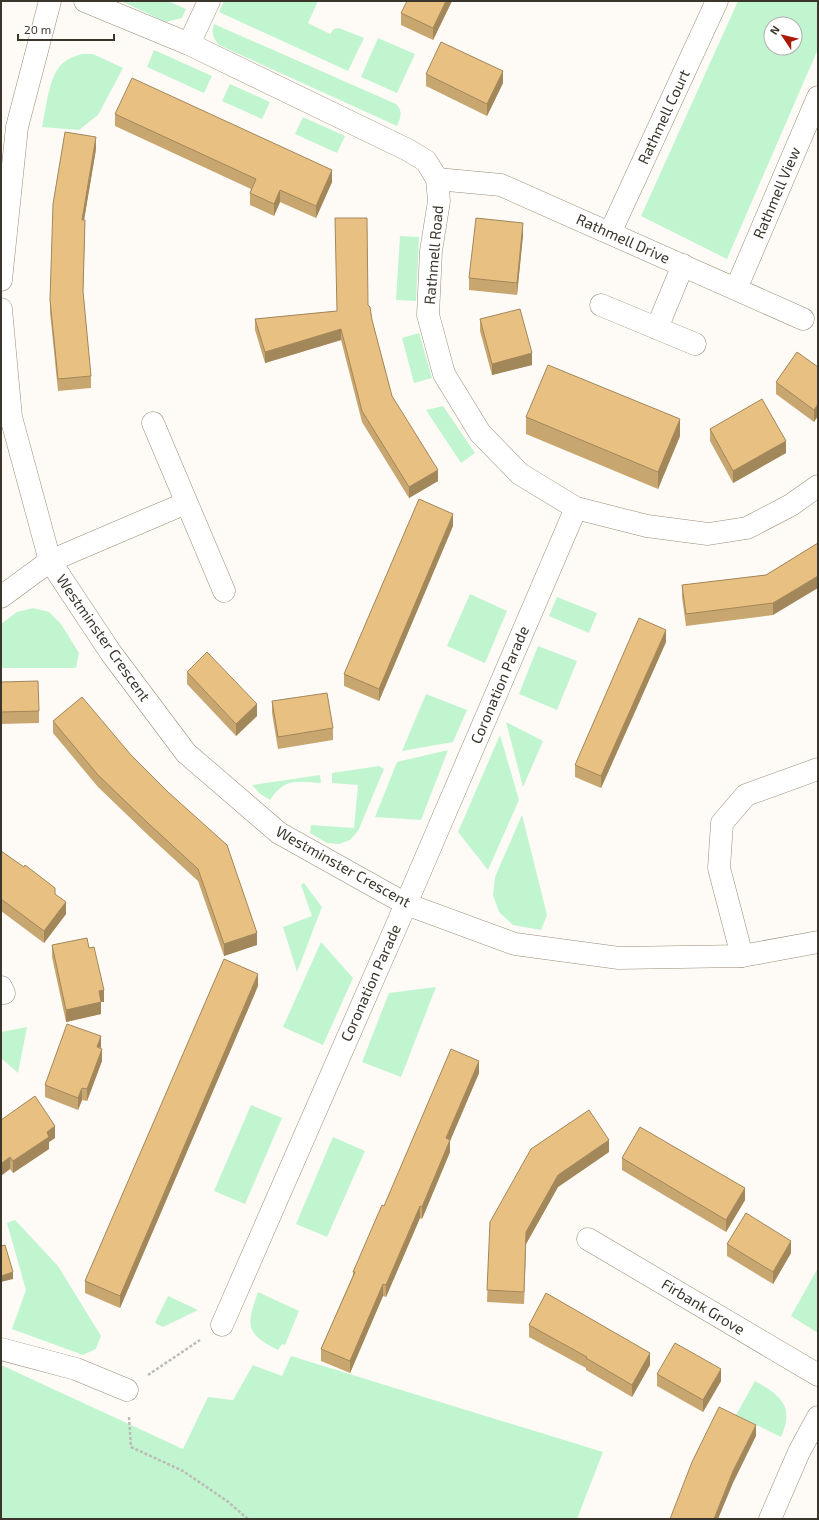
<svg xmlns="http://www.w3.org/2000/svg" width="819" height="1520" font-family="'Exo 2',sans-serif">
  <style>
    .green { fill: #c0f5d0; fill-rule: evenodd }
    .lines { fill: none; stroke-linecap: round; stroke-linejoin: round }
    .minor-casing { stroke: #998d78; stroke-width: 23 }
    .path { stroke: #bebbb4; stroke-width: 2.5; stroke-dasharray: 3 2; stroke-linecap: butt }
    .minor { stroke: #fff; stroke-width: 22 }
    .wall { fill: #c8a670 }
    .shaded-wall { fill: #a2875b }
    .building { fill: #e8c182; stroke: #a2875b }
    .labels { text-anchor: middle; stroke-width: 3; stroke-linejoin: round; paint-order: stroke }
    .street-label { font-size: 15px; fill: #3b362c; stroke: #fff }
  </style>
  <rect width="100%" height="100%" fill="#fefbf6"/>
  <g class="green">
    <path d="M121,1H168L186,9L182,18L166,22Z"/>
    <path d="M224,1H318L308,23L330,34L334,29L339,28L364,38L348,71L219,12Z"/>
    <path d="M738,1H818V49L727,259L641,216ZM771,24H795V48H771Z"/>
    <path d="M214,24L396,104C403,111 401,117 397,126L219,45C213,38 211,33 214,24Z"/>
    <path d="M378,38L415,54L397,93L361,77Z"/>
    <path d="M154,50L212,76L204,93L147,67Z"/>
    <path d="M82,54H93L123,68L98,115L79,130L42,127C46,109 49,74 63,63C69,58 75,56 82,54Z"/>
    <path d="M230,84L270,102L262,119L222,101Z"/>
    <path d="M303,117L345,136L337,153L295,134Z"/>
    <path d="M400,236L419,237L416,301L396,300Z"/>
    <path d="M419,333L432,378L414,383L402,338Z"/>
    <path d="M443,406L475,453L461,463L426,410Z"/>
    <path d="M470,594L507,611L485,663L447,646Z"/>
    <path d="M557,597L597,613L589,633L549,616Z"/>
    <path d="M33,608L49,612L61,624L79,653L76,668H1V624L17,612Z"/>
    <path d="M538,646L577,661L557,710L519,694Z"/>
    <path d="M426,694L467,710L453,742L402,751Z"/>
    <path d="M506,722L543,741L523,787Z"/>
    <path d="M500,735L519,800L488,870L458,832Z"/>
    <path d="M448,750L421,820L375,817L397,762Z"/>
    <path d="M379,766L384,769L358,831L350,840L339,844L327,843L310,833L311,825L354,828L358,785L332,783V773Z"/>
    <path d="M320,775L321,783C296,782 286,777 270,800L259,793L252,785Z"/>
    <path d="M522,815L547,915L541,930L513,925L499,912L493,895L495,877Z"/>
    <path d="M304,883L322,907L297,972L283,927L312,916L301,885Z"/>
    <path d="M321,942L353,978L323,1045L283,1027Z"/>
    <path d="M436,987L401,1077L362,1062L389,993Z"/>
    <path d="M27,1027L18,1073L1,1058V1032Z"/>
    <path d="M251,1105L282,1118L245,1204L214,1191Z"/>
    <path d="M333,1137L365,1151L327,1237L296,1224Z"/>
    <path d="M15,1220L58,1266L101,1336L96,1349L83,1355L12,1329L26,1290L7,1223Z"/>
    <path d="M818,1268V1333L791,1316Z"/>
    <path d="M258,1292L299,1311L285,1345L282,1344L278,1350C245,1333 246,1326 258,1292Z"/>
    <path d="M168,1296L198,1310L163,1327L155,1323Z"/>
    <path d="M291,1356L603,1452L577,1519H1V1365L183,1449L208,1397L233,1400L253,1365L282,1376Z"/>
    <path d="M755,1381C780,1395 795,1406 781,1437L736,1415Z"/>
  </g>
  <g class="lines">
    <defs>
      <g id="minor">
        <path d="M85,1L189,44L408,150L426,161L437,179L439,201L431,251L428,315L444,374L480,433L520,474L576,508L647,526L708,534L747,528L791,505L818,486"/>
        <path d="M189,44L209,1"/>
        <path d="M437,179L501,185L803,319"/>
        <path d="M610,233L717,1"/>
        <path d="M1,280L17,127L50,1"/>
        <path d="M736,289L818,97"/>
        <path d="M601,305L695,344"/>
        <path d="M1,309L11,417L50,561L111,653L186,753L279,833L406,904L515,944L619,958L742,956L818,942"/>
        <path d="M657,328L683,265"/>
        <path d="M153,423L224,591"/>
        <path d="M1,597L50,561L186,503"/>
        <path d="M742,956L719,868L722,823L746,795L818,769"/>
        <path d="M1,987L4,993"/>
        <path d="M588,1239L818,1375"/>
        <path d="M222,1325L406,904L576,508"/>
        <path d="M1,1349L76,1369L127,1390"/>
        <path d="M770,1519L799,1452L818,1417"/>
      </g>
    </defs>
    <use href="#minor" class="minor-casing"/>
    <g class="path">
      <path d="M148,1375L200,1340"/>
      <path d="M129,1417L131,1447L183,1471L227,1501L248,1519"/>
    </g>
    <use href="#minor" class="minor"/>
  </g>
  <g class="wall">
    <path d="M452,1L433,40L401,25V13Z"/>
    <path d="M426,74L503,83L487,116L426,86Z"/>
    <path d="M115,114L332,182L316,218L280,202L274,216L250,205V193L251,189L115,126Z"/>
    <path d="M96,149L84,220L85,232L83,294L91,376V388L58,391L50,312V300Z"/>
    <path d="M523,235L517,295L469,290V278Z"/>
    <path d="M368,305L392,396L438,481L409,498L362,422L341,340L265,363L255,330V319L337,311Z"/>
    <path d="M480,319L532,365L492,375L480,331Z"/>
    <path d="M818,367L814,422L776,394V382Z"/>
    <path d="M526,417L680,436L658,489L526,434Z"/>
    <path d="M710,429L786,453L733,483L710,441Z"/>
    <path d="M453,526L379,701L344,686V674Z"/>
    <path d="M818,543L773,615L686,626L682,597V585L766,575Z"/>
    <path d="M666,642L601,788L575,777V765Z"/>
    <path d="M187,672L257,716L236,736L187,684Z"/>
    <path d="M1,682L39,711V723L1,724Z"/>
    <path d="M82,697L257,945L224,956L198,881L149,836L98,787L53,733V721Z"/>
    <path d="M272,701L333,728V740L278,749L272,713Z"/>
    <path d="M1,851L55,894L66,914L44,943L1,911Z"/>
    <path d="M52,945L89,948L104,1002H101V1014L66,1022L52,957Z"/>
    <path d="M258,986L120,1308L85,1293V1281Z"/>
    <path d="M101,1048L102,1061L87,1101L82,1100L78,1110L45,1097V1085Z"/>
    <path d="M479,1073L450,1141V1152L422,1219L420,1218L386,1297L383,1296L350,1373L321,1361V1349L353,1275V1272L384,1206Z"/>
    <path d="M1,1120L55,1138L49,1142V1149L13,1173L10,1169L2,1175H1Z"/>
    <path d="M609,1152L558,1187L526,1244L524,1304L487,1302L490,1222Z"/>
    <path d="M622,1158L745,1200L726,1232L622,1170Z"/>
    <path d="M727,1244L791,1253L773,1284L727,1256Z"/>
    <path d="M529,1325L650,1365L632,1397L586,1370V1368L529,1337Z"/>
    <path d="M657,1374L721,1381L703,1412L657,1386Z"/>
  </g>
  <g class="shaded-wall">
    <path d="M446,1H452L433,40V28Z"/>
    <path d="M503,71V83L487,116V104Z"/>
    <path d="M96,137V149L82,232V220Z"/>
    <path d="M332,170V182L316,218V206Z"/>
    <path d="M280,190V202L274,216V204Z"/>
    <path d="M523,223V235L517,295V283Z"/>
    <path d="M341,329V340L265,363V352Z"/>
    <path d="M532,353V365L492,375V364Z"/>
    <path d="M818,404V416L814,422V410Z"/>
    <path d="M680,419V436L658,489V472Z"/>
    <path d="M786,441V453L733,483V471Z"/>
    <path d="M438,470V481L409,498V487Z"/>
    <path d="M453,514V526L379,701V689Z"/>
    <path d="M818,576V588L773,615V603Z"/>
    <path d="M666,630V642L601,788V776Z"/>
    <path d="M257,704V716L236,736V724Z"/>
    <path d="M66,902V914L44,943V931Z"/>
    <path d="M257,933V945L224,956V944Z"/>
    <path d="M258,974V986L120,1308V1296Z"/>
    <path d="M104,990V1002H101V1014L66,1022V1010L99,991Z"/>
    <path d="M101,1036V1048L97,1047Z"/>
    <path d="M102,1049V1061L87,1101V1089Z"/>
    <path d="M479,1061V1073L450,1141V1152L422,1219V1207L446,1138Z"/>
    <path d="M82,1088V1100L78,1110V1098Z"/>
    <path d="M55,1126V1138L49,1142V1149L13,1173V1161L47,1132Z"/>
    <path d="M609,1140V1152L558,1187L526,1244L524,1304L526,1232L558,1175Z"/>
    <path d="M10,1157V1169L2,1175V1163Z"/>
    <path d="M745,1188V1200L726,1232V1220Z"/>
    <path d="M420,1206V1218L386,1297V1285Z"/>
    <path d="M791,1241V1253L773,1284V1272Z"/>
    <path d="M13,1272V1279L1,1282V1276Z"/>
    <path d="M383,1284V1296L350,1373V1361Z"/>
    <path d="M650,1353V1365L632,1397V1385Z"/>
    <path d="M721,1369V1381L703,1412V1400Z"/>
    <path d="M756,1425V1436L733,1483L718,1519H714L733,1471Z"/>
  </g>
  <g class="building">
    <path d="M407,1H446L433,28L401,13Z"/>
    <path d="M441,42L503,71L487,104L426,74Z"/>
    <path d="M132,78L332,170L316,206L280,190L274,204L250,193L256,179L115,114Z"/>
    <path d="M65,132L96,137L82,220H85L83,291L91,376L58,379L50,300L53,204Z"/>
    <path d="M335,218H367L368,305L370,307L372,320L392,396L438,470L409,487L362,411L341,329L265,352L255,319L337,311Z"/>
    <path d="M476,218L523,223L517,283L469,278Z"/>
    <path d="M520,309L532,353L492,364L480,319Z"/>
    <path d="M797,352L818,367V404L814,410L776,382Z"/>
    <path d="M548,365L680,419L658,472L526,417Z"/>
    <path d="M762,399L786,441L733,471L710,429Z"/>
    <path d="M419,499L453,514L379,689L344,674Z"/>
    <path d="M818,543V576L773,603L686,614L682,585L766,575Z"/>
    <path d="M639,618L666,630L601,776L575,765Z"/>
    <path d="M207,652L257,704L236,724L187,672Z"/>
    <path d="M38,681L39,711L1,712V682Z"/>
    <path d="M327,693L333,728L278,737L272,701Z"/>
    <path d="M82,697L131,755L168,792L227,845L257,933L224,944L198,869L149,824L98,775L53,721Z"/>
    <path d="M1,851L24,867L25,865L55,888V894L66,902L44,931L1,899Z"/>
    <path d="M87,938L89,948L94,947L104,990L99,991L101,1002L66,1010L52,945Z"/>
    <path d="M224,959L258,974L120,1296L85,1281Z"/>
    <path d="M67,1024L101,1036L97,1047L102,1049L87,1089L82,1088L78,1098L45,1085Z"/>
    <path d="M451,1049L479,1061L446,1138L450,1140L422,1207L420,1206L386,1285L383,1284L350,1361L321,1349L355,1272H353L382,1205L384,1206Z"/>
    <path d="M35,1096L55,1126L47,1132L49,1137L13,1161L10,1157L2,1163H1V1120Z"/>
    <path d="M589,1110L609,1140L558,1175L526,1232L524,1292L487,1290L490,1222L531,1149Z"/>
    <path d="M640,1127L745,1188L726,1220L622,1158Z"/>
    <path d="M746,1213L791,1241L773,1272L727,1244Z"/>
    <path d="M5,1245L13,1272L1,1276V1246Z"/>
    <path d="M546,1293L650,1353L632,1385L586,1358L587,1357L529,1325Z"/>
    <path d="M675,1343L721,1369L703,1400L657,1374Z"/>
    <path d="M719,1407L756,1425L733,1471L714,1519H670L692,1462Z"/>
  </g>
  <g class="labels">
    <g class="street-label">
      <text transform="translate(664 117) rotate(-65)" y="5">Rathmell Court</text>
      <text transform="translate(777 193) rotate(-67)" y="5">Rathmell View</text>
      <text transform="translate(623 239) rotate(24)" y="5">Rathmell Drive</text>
      <text transform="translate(434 255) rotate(-85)" y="5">Rathmell Road</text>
      <text transform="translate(103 638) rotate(55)" y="5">Westminster Crescent</text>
      <text transform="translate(500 685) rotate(-67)" y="5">Coronation Parade</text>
      <text transform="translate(343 867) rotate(29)" y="5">Westminster Crescent</text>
      <text transform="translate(371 983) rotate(-66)" y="5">Coronation Parade</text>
      <text transform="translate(703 1307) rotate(31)" y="5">Firbank Grove</text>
    </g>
  </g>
  <rect width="819" height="1520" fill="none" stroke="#3b362c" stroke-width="4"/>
  <g transform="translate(783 36) rotate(305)"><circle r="19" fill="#ffffff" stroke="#b1afab"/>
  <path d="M0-3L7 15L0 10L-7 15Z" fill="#aa1a06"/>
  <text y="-6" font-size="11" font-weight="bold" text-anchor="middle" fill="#3b362c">N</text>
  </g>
  <path d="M18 34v6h96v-6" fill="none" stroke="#3b362c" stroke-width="2"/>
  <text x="24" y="34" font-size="12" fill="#3b362c" stroke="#ffffff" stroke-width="3" paint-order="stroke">20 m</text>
</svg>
